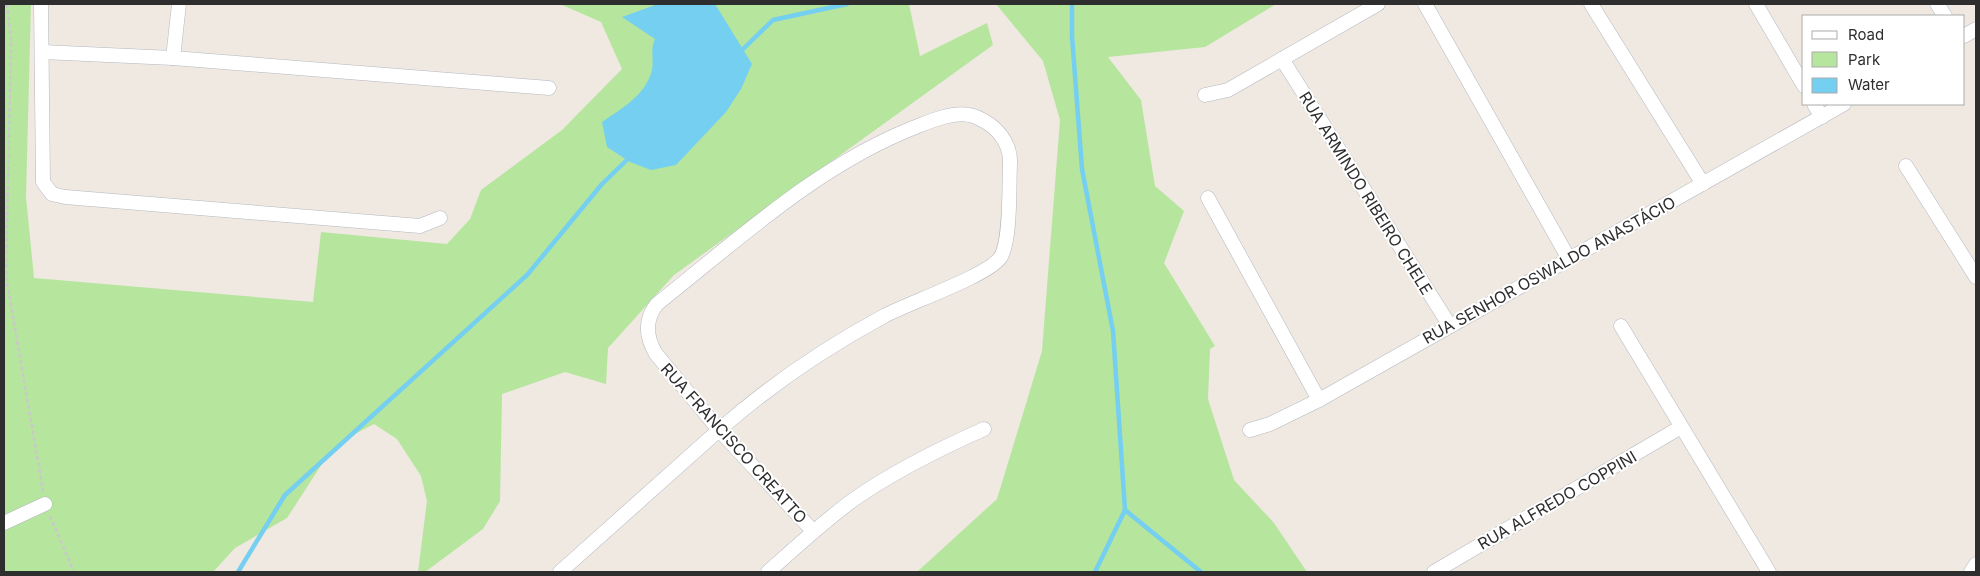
<svg xmlns="http://www.w3.org/2000/svg" width="1980" height="576" font-family="Inter,sans-serif">
  <style>
    .green { fill: #b6e59e }
    .water { fill: #75cff0 }
    .lines { fill: none; stroke-linecap: round; stroke-linejoin: round }
    .stream { stroke: #75cff0; stroke-width: 4.5 }
    .street-casing { stroke: #b4b7c1; stroke-width: 15 }
    .path { stroke: #c9c9c9; stroke-width: 2.5; stroke-dasharray: 4 2.5; stroke-linecap: butt }
    .street { stroke: #fff; stroke-width: 14 }
    .labels { text-anchor: middle; stroke-width: 4; stroke-linejoin: round; paint-order: stroke }
    .street-label { font-size: 16px; fill: #2e2e2e; stroke: #fff }
  </style>
  <rect width="100%" height="100%" fill="#efe9e1"/>
  <g class="green">
    <path d="M4,4H31L26,197L34,278L313,302L321,232L447,244L470,219L481,190L562,130L622,69L601,22L560,4H909L920,56L987,23L993,45L674,275L608,348L606,384L565,372L502,394L500,501L483,529L425,572H418L427,501L421,476L397,439L374,424L351,436L331,450L287,518L235,548L213,572H4Z"/>
    <path d="M996,4H1276L1205,47L1108,57L1141,100L1155,186L1184,211L1164,263L1215,346L1210,349L1208,399L1234,480L1274,523L1307,572H917L997,499L1042,351L1060,120L1043,61Z"/>
  </g>
  <path class="water" d="M658,4H715L752,64L741,89L726,112L676,165L651,170L630,162L607,147L602,122C622,108 645,96 652,70C654,60 650,48 655,39L622,17Z"/>
  <g class="lines">
    <g class="stream">
      <path d="M1072,4V36L1082,169L1113,331L1125,510L1095,572"/>
      <path d="M740,52L773,20L847,4"/>
      <path d="M1125,510L1201,572"/>
      <path d="M238,572L285,495L527,275L602,184L631,156"/>
    </g>
    <defs>
      <g id="street">
        <path d="M41,4L43,182L52,194L65,197L420,226L440,218"/>
        <path d="M1425,4L1569,259"/>
        <path d="M1591,4L1703,184"/>
        <path d="M1756,4L1804,86"/>
        <path d="M1937,4L1945,16"/>
        <path d="M1964,36L1976,29"/>
        <path d="M42,52L173,58L549,88"/>
        <path d="M173,58L179,4"/>
        <path d="M1282,59L1450,326"/>
        <path d="M1205,95L1228,90L1378,4"/>
        <path d="M1814,104L1822,117"/>
        <path d="M1906,166L1976,277"/>
        <path d="M1208,198L1319,400"/>
        <path d="M1621,326L1769,572"/>
        <path d="M1250,430L1270,424L1319,400L1844,104"/>
        <path d="M4,523L45,504"/>
        <path d="M560,572L719,430C769,386 825,348 884,316C908,303 987,276 1000,258C1011,243 1009,185 1010,164C1011,148 1002,133 989,124C983,120 976,116 969,115C953,112 933,120 918,126C819,164 739,239 657,304C644,320 646,337 656,354L719,430L813,531"/>
        <path d="M768,572C796,547 823,522 853,500C894,471 939,449 984,429"/>
        <path d="M1434,572L1681,427"/>
        <path d="M1971,572L1976,564"/>
      </g>
    </defs>
    <use href="#street" class="street-casing"/>
    <g class="path">
      <path d="M7,4L11,41L6,276L43,491"/>
      <path d="M50,516L74,572"/>
    </g>
    <use href="#street" class="street"/>
  </g>
  <g class="labels">
    <g class="street-label">
      <text transform="translate(1366 193) rotate(58)" y="6">RUA ARMINDO RIBEIRO CHELE</text>
      <text transform="translate(1549 270) rotate(-29)" y="6">RUA SENHOR OSWALDO ANASTÁCIO</text>
      <text transform="translate(734 443) rotate(48)" y="6">RUA FRANCISCO CREATTO</text>
      <text transform="translate(1557 500) rotate(-30)" y="6">RUA ALFREDO COPPINI</text>
    </g>
  </g>
  <rect width="1980" height="576" fill="none" stroke="#2e2e2e" stroke-width="10"/>
  <rect x="1802" y="15" width="162" height="90" fill="#ffffff" stroke="#ababab"/>
  <rect x="1812" y="31" width="25" height="8" fill="#ffffff" stroke="#ababab"/>
  <text x="1848" y="40" font-size="15" fill="#2e2e2e">Road</text>
  <rect x="1812" y="52" width="25" height="15" fill="#b6e59e" stroke="#ababab"/>
  <text x="1848" y="65" font-size="15" fill="#2e2e2e">Park</text>
  <rect x="1812" y="78" width="25" height="15" fill="#75cff0" stroke="#ababab"/>
  <text x="1848" y="90" font-size="15" fill="#2e2e2e">Water</text>
</svg>
